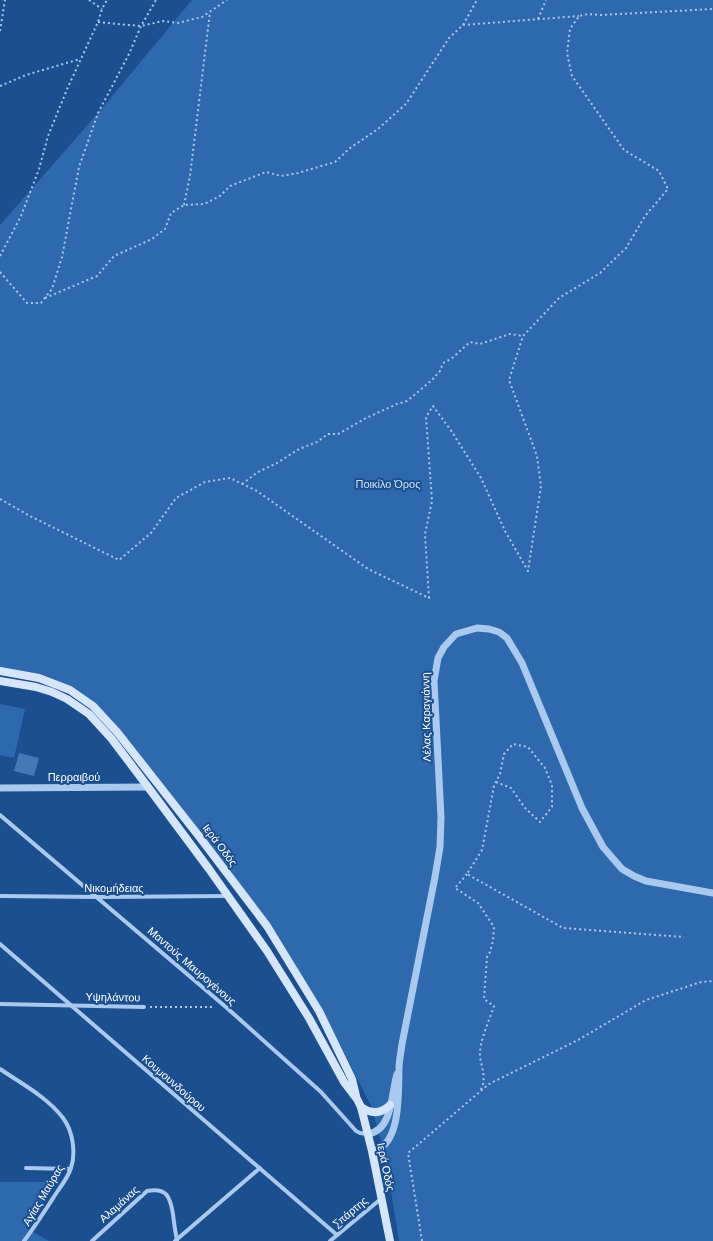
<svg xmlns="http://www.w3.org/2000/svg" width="713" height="1241" font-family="'Nunito Sans',sans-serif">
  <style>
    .green { fill: #2e69ad }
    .building { fill: #4478b7 }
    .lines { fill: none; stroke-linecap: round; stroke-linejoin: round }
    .path { stroke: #a9c9ee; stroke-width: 2; stroke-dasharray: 2 3; stroke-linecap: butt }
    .minor { stroke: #a9c9ee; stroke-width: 4 }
    .tertiary { stroke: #a9c9ee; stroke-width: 7 }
    .secondary { stroke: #d6e6fa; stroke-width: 8 }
    .labels { text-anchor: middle; stroke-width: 4; stroke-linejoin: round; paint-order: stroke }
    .park-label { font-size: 11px; fill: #cfe3fa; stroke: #1b4f8f }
    .street-label { font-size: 11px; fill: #fff; stroke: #1b4f8f }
  </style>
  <rect width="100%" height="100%" fill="#1b4f8f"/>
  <g class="green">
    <path d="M192,0H713V1241H399L385,1154L371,1106L321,1007L270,924L95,705L31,674L0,667V225L98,113Z"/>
    <path d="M0,704L25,709L14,758L0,755Z"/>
    <path d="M0,1182H54L26,1228L49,1241H0Z"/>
  </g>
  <path class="building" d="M19,753L39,758L34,776L14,771Z"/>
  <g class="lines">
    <g class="path">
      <path d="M89,0L102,9"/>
      <path d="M538,19L546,0"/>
      <path d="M98,22L117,24L141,26L163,21L178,23L202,17L227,0"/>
      <path d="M463,25L579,16"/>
      <path d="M0,31L5,0"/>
      <path d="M0,86L26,75L80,59"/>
      <path d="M184,205L190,176L210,12"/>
      <path d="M0,256L21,216L39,169L48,136L68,87L98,22L102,9L107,0"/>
      <path d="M0,272L27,303H41L52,289L62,257L79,167L98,113L129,54L141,26L156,0"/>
      <path d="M45,298L97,276L114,256L152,239L165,229L171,213L184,205L204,204L220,196L230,186L266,172L281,176L298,173L335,162L350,148L378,129L406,104L449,38L463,25L477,0"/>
      <path d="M242,484L258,472L277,463L299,449L317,442L328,434H338L366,418L397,404L407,401L432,380L440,371L443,363L451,359L470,342L480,344L510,334L523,336"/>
      <path d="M0,499L30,516L119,560L151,533L176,498L205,482L230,478L257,491L368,569L429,598L425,534L432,501L426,417L433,406L452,432L481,478L505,531L528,571L541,486L537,456L509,380L523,336L559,298L600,273L626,248L645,216L668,189L659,171L624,150L572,76L567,53L570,29L579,16L588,14L600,15L713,9"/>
      <path d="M496,782L511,788L525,808L540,822L552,807V785L545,768L528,747L513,744L504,754L500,774L494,786L482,850L467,874L563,928L684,937"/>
      <path d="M467,874L455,888L478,903L494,927L493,941L490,952L487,957L484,999L494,1006C489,1022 479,1041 480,1057C482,1069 487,1080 480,1091"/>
      <path d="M150,1007H215"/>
      <path d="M422,1241L408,1153L489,1084L578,1040L646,1000L701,982L713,981"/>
    </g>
    <g class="minor">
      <path d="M0,815L227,1008L321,1092L356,1131L360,1133L367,1134"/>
      <path d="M0,896L98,897L228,896"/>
      <path d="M0,944L337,1235"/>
      <path d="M0,1004L144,1007"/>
      <path d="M0,1069C22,1084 47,1097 63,1118C73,1131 76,1153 71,1168C68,1177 62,1185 57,1192C46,1209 36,1225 24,1241"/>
      <path d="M26,1168L70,1169"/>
      <path d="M92,1241L147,1191C167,1187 170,1197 173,1214C174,1223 175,1231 177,1240"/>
      <path d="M175,1241L260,1168"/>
      <path d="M330,1241L382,1198"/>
    </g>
    <g class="tertiary">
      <path d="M0,788L148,787"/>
      <path d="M368,1134C393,1130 391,1094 397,1074"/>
      <path d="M372,1151C402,1147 398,1090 399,1069C399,1061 401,1052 402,1044L435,877L440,847L441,817L434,681L438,658L444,647L456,634L477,628L489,629L499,632L507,638L522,663L582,808L603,847L622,869L634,876L646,881L713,893"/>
    </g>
    <g class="secondary">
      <path d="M0,671L39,678L70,690L93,706L117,732L198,835L267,926L319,1011L352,1079L356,1096"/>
      <path d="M0,681L36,687L52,692L67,699L89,714L111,738L148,787L209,869L267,951L309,1018L344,1082L357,1099L361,1107L372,1151L390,1241"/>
      <path d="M361,1107C371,1114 381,1114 390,1105"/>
    </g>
  </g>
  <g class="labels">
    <g class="park-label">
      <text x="388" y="488">Ποικίλο Όρος</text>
    </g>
    <g class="street-label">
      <text transform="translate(426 717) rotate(-91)" y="4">Λέλας Καραγιάννη</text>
      <text x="74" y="781">Περραιβού</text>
      <text transform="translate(220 845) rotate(53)" y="4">Ιερά Οδός</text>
      <text x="114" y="892">Νικομήδειας</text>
      <text transform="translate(192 966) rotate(41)" y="4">Μαντούς Μαυρογένους</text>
      <text transform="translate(113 997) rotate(1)" y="4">Υψηλάντου</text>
      <text transform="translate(174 1083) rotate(41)" y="4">Κουμουνδούρου</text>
      <text transform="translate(386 1167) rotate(78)" y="4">Ιερά Οδός</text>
      <text transform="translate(43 1195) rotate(-59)" y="4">Αγίας Μαύρας</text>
      <text transform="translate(119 1204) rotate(-42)" y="4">Αλαμάνας</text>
      <text transform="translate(350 1212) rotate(-40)" y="4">Σπάρτης</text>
    </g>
  </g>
</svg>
